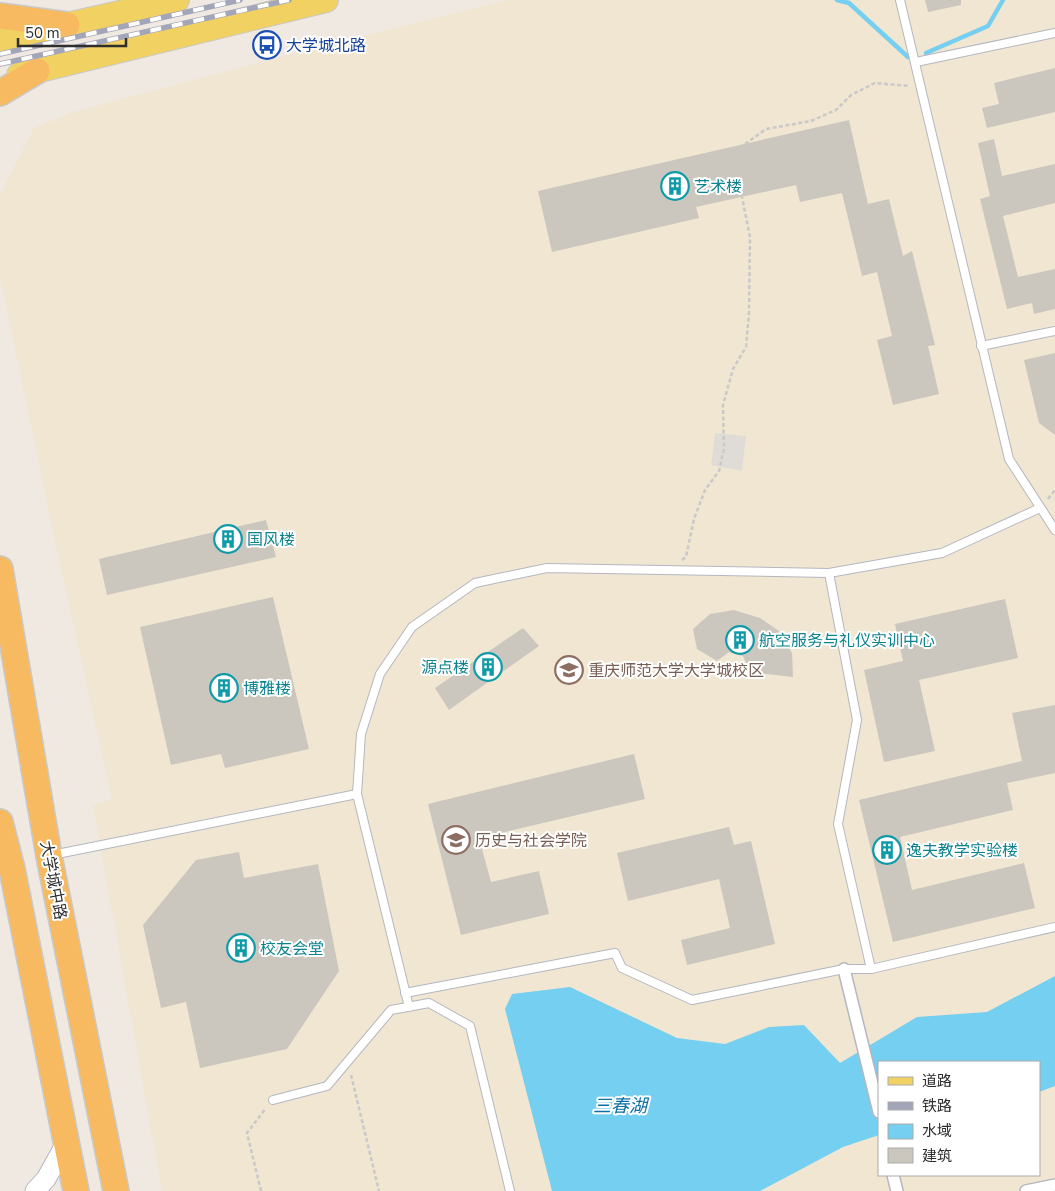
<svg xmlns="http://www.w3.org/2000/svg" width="1055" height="1191" font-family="'Nunito Sans','Noto Sans SC',sans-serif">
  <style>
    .education { fill: #f0e6d1; fill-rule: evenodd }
    .plaza { fill: #dfdcd8 }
    .water { fill: #75cff0 }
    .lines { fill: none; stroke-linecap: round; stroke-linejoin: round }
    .stream { stroke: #75cff0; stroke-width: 4.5 }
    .building { fill: #cbc7bf }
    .service-casing { stroke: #b4b7c1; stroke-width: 10 }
    .pedestrian-casing { stroke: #b4b7c1; stroke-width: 14 }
    .tertiary-casing { stroke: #b4b7c1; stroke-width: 21 }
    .primary-casing { stroke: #c9c9c9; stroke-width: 26 }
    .trunk-casing { stroke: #c9c9c9; stroke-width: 28 }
    .path { stroke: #c9c9c9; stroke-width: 2.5; stroke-dasharray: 4 2.5; stroke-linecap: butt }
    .service { stroke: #fff; stroke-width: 8 }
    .pedestrian { stroke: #fff; stroke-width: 11 }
    .tertiary { stroke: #fff; stroke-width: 19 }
    .primary { stroke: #f2d163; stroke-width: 24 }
    .trunk { stroke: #f8ba60; stroke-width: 25 }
    .rail-casing { stroke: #a3a6b8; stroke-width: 5.5 }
    .rail { stroke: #fff; stroke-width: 4; stroke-dasharray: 11; stroke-linecap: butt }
    .labels { text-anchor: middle; stroke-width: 4; stroke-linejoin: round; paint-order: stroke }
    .transit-label { font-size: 16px; fill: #164399; stroke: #fff; text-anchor: start }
    .culture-label { font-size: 16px; fill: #0d838f; stroke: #fff; text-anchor: start }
    .education-label { font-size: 16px; fill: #785e54; stroke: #fff; text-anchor: start }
    .street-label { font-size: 16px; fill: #2e2e2e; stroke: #fff }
    .water-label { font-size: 18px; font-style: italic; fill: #0d6fa3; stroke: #fff }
  </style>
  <rect width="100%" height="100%" fill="#efe9e1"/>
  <path class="education" d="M508,0H1055V1191H162L93,805L112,799L55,541L0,276V194L34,128L73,112L292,54ZM879,1062H1039V1175H879Z"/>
  <path class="plaza" d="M715,433L746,436L742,471L711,465Z"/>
  <path class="water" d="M1055,976V1086L1039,1092V1062H879V1135L843,1147L760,1191H552L505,1009L512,994L570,987L677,1038L725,1044L769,1027L804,1025L840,1063L917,1017L987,1012Z"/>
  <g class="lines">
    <g class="stream">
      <path d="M837,0L849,3L908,57"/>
      <path d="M926,53L988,26L1003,0"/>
    </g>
  </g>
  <g class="building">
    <path d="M925,0H961V5L928,12Z"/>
    <path d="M1055,68V112L987,128L982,108L999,104L994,83Z"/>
    <path d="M849,120L868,204L889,199L903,256L912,251L935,345L928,346L939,394L893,405L877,340L892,336L877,272L862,276L842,193L800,202L796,185L696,207L699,218L552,252L538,191Z"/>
    <path d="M994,139L1002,176L1055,164V203L1003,216L1018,277L1055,269V309L1034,314L1032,303L1007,309L980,199L990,196L978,143Z"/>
    <path d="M1055,353V435L1039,423L1024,360Z"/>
    <path d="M266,520L276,557L107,595L99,559Z"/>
    <path d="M273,597L309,749L225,768L221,754L171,765L140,627Z"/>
    <path d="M1005,599L1018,658L919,680L935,751L884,762L864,670L903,661L895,624Z"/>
    <path d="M734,610L760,618L779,631L792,653L793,677L750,672L743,656L729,652L717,661L697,649L693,629L710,614Z"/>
    <path d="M523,628L539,646L449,710L435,688Z"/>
    <path d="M1055,705V773L1007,783L1013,810L900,837L912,890L1024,863L1035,908L893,942L859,800L1022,761L1012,713Z"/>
    <path d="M634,754L645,799L479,838L491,882L539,871L549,914L461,935L428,804Z"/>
    <path d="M729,827L734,845L751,841L775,944L687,965L681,940L730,928L719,879L628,901L617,853Z"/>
    <path d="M239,852L244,878L318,864L339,971L287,1049L200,1068L186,1002L161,1008L143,925L196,860Z"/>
  </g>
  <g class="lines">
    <defs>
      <g id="service">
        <path d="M900,0L1009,459L1055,530"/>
        <path d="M916,62L1055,33"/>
        <path d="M981,346L1055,331"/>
        <path d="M829,573L857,720L838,824L871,969"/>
        <path d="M52,855L357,794"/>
        <path d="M405,993L615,953L622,968L692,1000L844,969H871L1055,927"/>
        <path d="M409,1007L357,794L361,734L380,674L412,627L475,583L547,568L829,573L942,553L1040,508"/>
        <path d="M273,1100L327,1086L391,1010L429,1003L470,1026L510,1191"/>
      </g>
      <g id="pedestrian">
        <path d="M844,969L879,1112"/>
        <path d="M893,1175L897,1191"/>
        <path d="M1026,1191L1055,1185"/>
      </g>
      <path id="tertiary" d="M35,1191L46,1179L66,1143"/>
      <g id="primary">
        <path d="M0,40L177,0"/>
        <path d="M19,75L326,0"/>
      </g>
      <g id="trunk">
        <path d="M0,16L67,25"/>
        <path d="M0,93L37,71"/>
        <path d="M0,569L49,856L116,1191"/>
        <path d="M0,822L12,869L76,1191"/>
      </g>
    </defs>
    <use href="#service" class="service-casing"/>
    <use href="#pedestrian" class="pedestrian-casing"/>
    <use href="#tertiary" class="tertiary-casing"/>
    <use href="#primary" class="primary-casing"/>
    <use href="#trunk" class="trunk-casing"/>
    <g class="path">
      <path d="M745,144L766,129L811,121L836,110L851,95L875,83L909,86"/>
      <path d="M1048,499L1055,490"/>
      <path d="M682,560L686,557L694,519L705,490L719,471L724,449L723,405L733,369L746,347L749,313L750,237L742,197"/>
      <path d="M351,1075L379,1191"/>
      <path d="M261,1191L247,1133L266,1108"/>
    </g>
    <use href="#service" class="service"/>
    <use href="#pedestrian" class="pedestrian"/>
    <use href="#tertiary" class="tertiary"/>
    <use href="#primary" class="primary"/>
    <use href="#trunk" class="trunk"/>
    <defs>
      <g id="rail">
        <path d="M0,54L240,0"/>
        <path d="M0,64L289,0"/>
      </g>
    </defs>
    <use href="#rail" class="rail-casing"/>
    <use href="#rail" class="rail"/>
  </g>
  <defs>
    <symbol id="bus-ring" viewBox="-11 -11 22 22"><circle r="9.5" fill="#fff" stroke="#1a4fb4" stroke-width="1.5"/><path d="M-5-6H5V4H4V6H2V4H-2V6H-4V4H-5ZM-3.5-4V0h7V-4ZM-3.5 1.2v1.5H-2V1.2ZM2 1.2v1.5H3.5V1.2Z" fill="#1a4fb4"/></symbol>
    <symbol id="building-ring" viewBox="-11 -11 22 22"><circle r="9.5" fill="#fff" stroke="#0f9aa8" stroke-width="1.5"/><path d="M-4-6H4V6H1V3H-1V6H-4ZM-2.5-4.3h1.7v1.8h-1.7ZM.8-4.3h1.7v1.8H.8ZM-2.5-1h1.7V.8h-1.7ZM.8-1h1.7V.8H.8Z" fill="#0f9aa8"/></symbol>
    <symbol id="university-ring" viewBox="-11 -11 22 22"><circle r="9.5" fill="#fff" stroke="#8d6e63" stroke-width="1.5"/><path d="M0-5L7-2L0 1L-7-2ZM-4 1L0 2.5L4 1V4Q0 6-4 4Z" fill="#8d6e63"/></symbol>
  </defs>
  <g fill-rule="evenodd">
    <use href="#bus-ring" x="251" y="29" width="32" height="32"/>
    <use href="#building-ring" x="659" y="170" width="32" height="32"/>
    <use href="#building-ring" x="212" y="523" width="32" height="32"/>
    <use href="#building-ring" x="724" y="624" width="32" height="32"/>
    <use href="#building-ring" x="472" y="651" width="32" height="32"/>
    <use href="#university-ring" x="553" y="654" width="32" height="32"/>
    <use href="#building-ring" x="208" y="672" width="32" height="32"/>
    <use href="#university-ring" x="440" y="824" width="32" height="32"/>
    <use href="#building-ring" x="871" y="834" width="32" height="32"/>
    <use href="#building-ring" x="225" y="932" width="32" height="32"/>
  </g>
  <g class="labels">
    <g class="transit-label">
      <text x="286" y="51">大学城北路</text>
    </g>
    <g class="culture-label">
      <text x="694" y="192">艺术楼</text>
      <text x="247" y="545">国风楼</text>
      <text x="759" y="646">航空服务与礼仪实训中心</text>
      <text x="469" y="673" text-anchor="end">源点楼</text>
      <text x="243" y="694">博雅楼</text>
      <text x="906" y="856">逸夫教学实验楼</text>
      <text x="260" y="954">校友会堂</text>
    </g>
    <g class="education-label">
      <text x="588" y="676">重庆师范大学大学城校区</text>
      <text x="475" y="846">历史与社会学院</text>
    </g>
    <g class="street-label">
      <text transform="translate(54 880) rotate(79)" y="6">大学城中路</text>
    </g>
    <g class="water-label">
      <text x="620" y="1112">三春湖</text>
    </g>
  </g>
  <rect x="878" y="1061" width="162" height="115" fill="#ffffff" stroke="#ababab"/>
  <rect x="888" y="1077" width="25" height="8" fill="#f2d163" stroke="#ababab"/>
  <text x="922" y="1086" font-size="15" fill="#2e2e2e">道路</text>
  <rect x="888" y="1102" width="25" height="8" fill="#a3a6b8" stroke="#ababab"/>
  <text x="922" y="1111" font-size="15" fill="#2e2e2e">铁路</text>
  <rect x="888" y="1124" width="25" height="15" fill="#75cff0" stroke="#ababab"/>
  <text x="922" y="1136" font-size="15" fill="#2e2e2e">水域</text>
  <rect x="888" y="1148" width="25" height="15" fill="#cbc7bf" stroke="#ababab"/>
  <text x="922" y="1161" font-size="15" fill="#2e2e2e">建筑</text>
  <path d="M18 38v8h108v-8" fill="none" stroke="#2e2e2e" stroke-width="2.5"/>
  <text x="25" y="38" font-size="15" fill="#2e2e2e" stroke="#ffffff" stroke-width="4" paint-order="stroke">50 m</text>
</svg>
